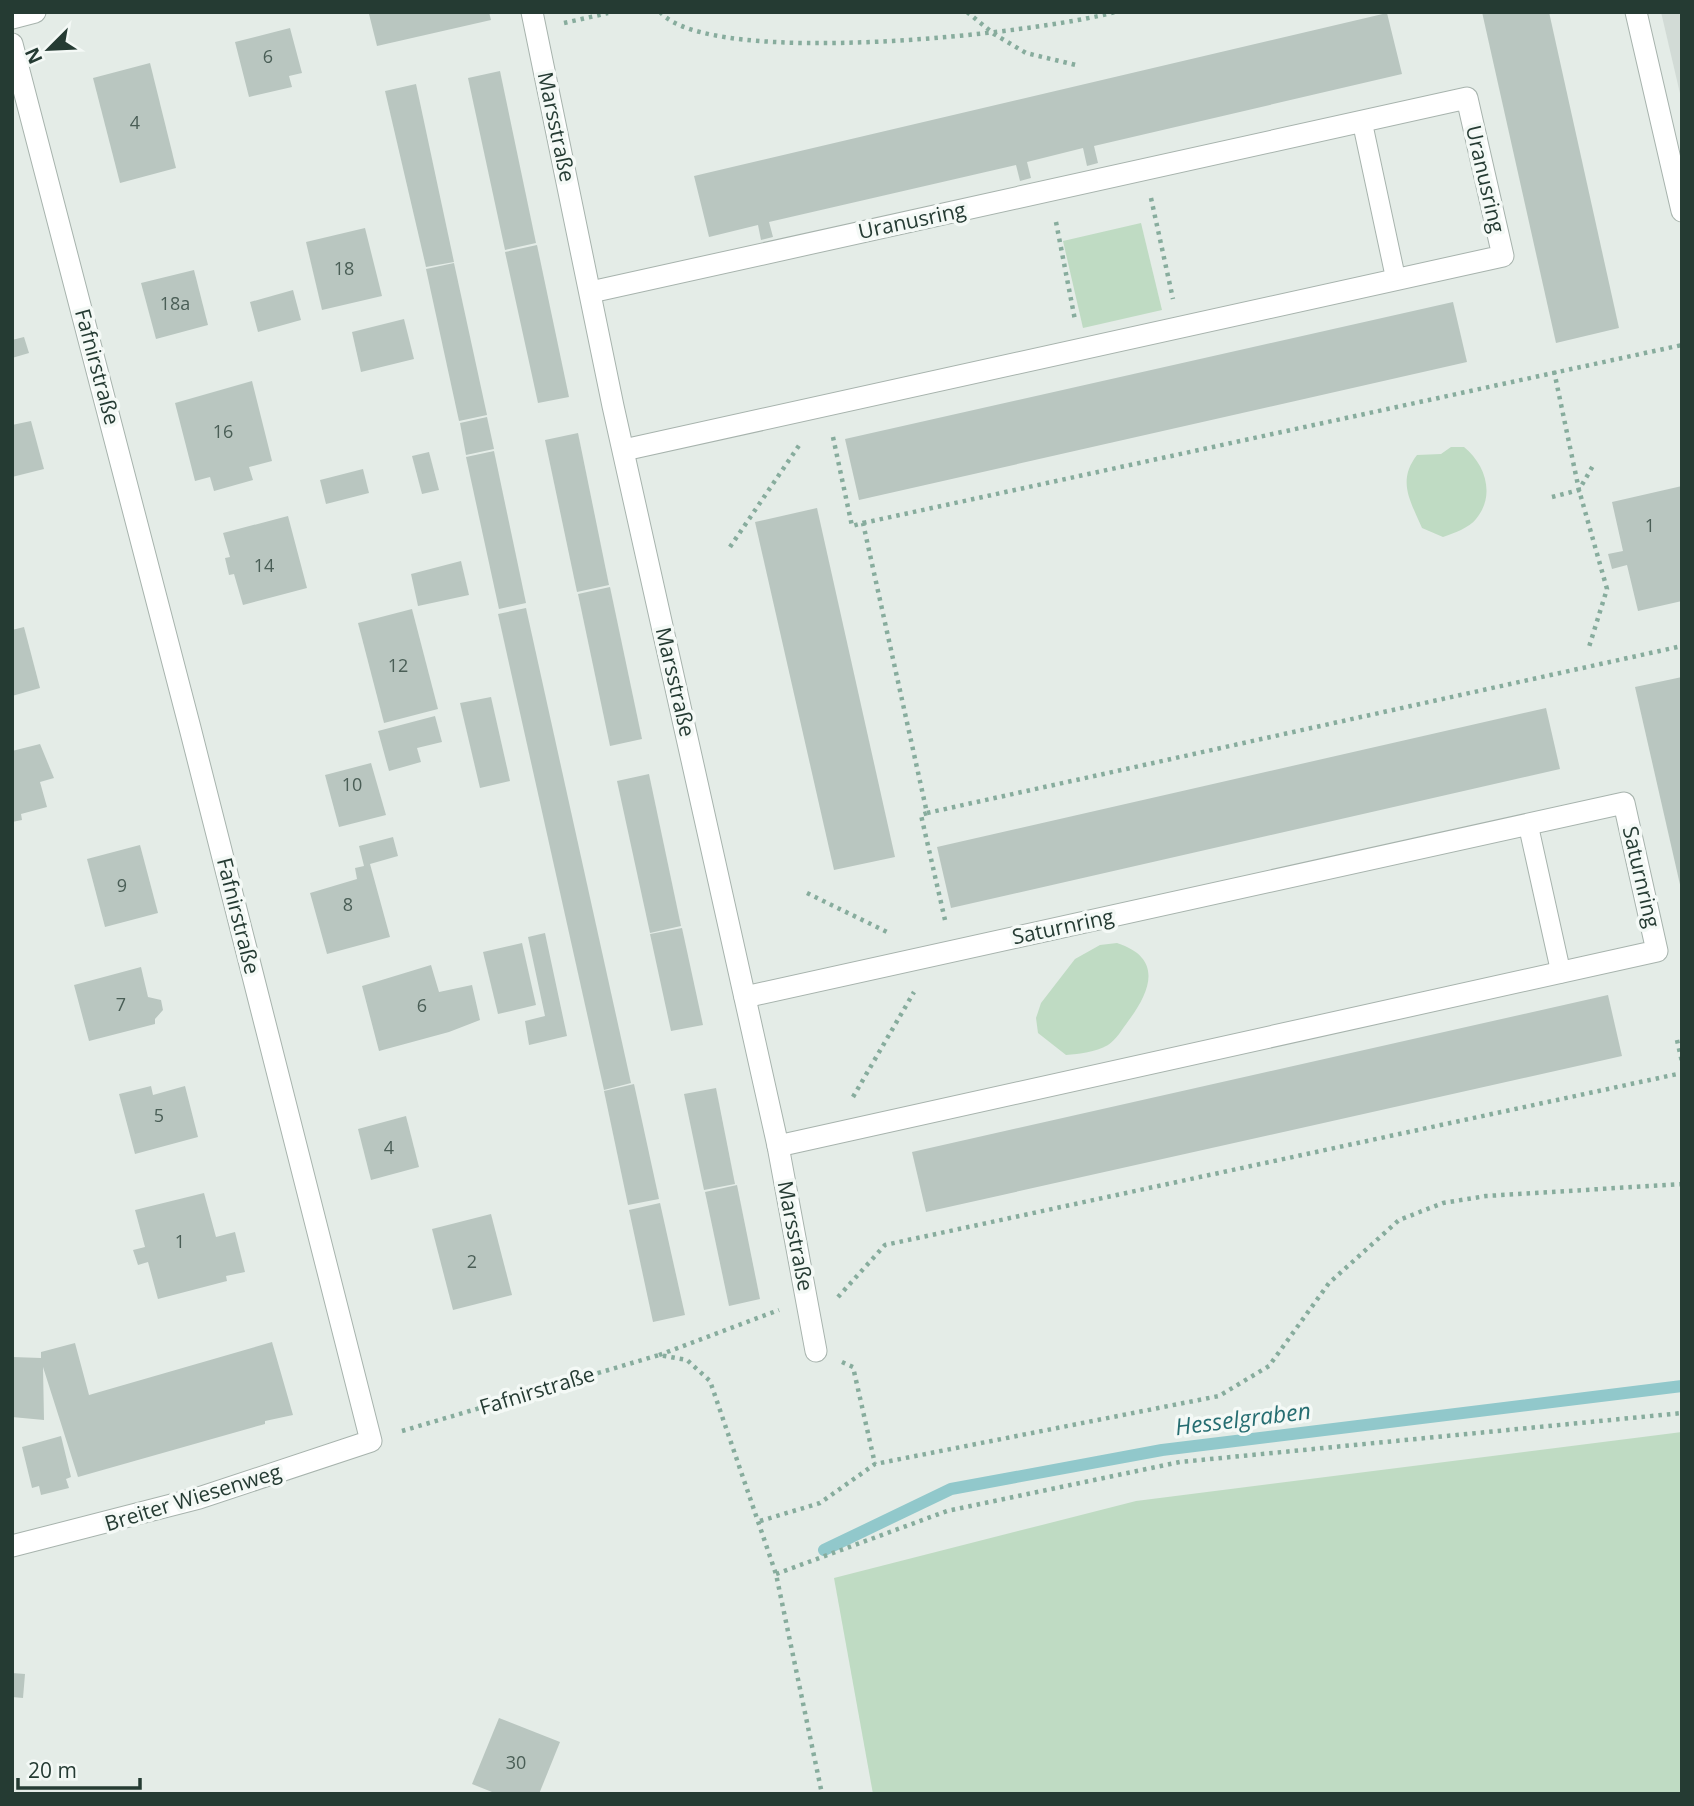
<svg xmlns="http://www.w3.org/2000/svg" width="1694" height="1806" font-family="'Open Sans',sans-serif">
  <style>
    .built { fill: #d2dbd6 }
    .green { fill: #bfdbc3 }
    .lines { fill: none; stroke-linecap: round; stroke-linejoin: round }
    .stream { stroke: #91c8cb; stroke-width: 12 }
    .building { fill: #b9c6c0 }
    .lane-casing { stroke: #a7b3ad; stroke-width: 21 }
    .street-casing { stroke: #a7b3ad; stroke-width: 23 }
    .path { stroke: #87ac9d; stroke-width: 4.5; stroke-dasharray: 3.5 5; stroke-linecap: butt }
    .lane { stroke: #fff; stroke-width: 19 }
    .street { stroke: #fff; stroke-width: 21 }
    .labels { text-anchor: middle; stroke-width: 7; stroke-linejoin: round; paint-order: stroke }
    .number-label { font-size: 18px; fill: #4a5e56 }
    .street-label { font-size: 21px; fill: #253b33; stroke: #f4f9f6 }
    .water-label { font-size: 23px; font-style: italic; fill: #256d71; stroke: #f4f9f6 }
  </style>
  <rect width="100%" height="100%" fill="#e4ece7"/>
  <path class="built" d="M1661,12H1682V102Z"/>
  <g class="green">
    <path d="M1141,223L1162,310L1083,328L1063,241Z"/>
    <path d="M1451,447H1464C1485,464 1496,495 1476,519C1469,528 1454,533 1443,537L1422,528C1410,500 1397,481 1417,455L1441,454Z"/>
    <path d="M1117,943C1163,958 1151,990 1129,1020C1123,1028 1116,1040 1108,1045C1095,1052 1080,1054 1066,1055L1038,1033L1036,1018L1041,1003L1075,959L1100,945Z"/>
    <path d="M1682,1432V1794H873L834,1578L1136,1501Z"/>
  </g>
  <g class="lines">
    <path class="stream" d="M824,1550L951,1489L1162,1450L1682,1386"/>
  </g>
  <g class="building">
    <path d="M376,12H489L491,20L377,46L369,14Z"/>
    <path d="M1482,12H1549L1619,328L1556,343Z"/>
    <path d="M1387,13L1402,74L1094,146L1098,163L1087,166L1083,148L1027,162L1031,178L1020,181L1016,165L769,222L773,237L761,240L758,225L709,237L694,176Z"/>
    <path d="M290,28L302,73L289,76L292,87L249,97L235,42Z"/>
    <path d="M150,63L176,168L120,183L93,78Z"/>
    <path d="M500,71L536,243L505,250L468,78Z"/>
    <path d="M416,84L454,262L426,267L385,91Z"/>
    <path d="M365,228L382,296L322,310L306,242Z"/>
    <path d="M537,245L569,397L538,403L505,252Z"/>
    <path d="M454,263L487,415L459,421L426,269Z"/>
    <path d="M194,270L208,325L156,339L141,283Z"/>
    <path d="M293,290L301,320L258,332L250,302Z"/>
    <path d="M1453,302L1467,362L859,500L845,439Z"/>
    <path d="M404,319L414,359L361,372L352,332Z"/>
    <path d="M24,337L29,353L12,358V340Z"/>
    <path d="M252,381L272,461L249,467L253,480L214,491L210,477L195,481L175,403Z"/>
    <path d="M487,417L494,449L466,455L460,423Z"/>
    <path d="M31,421L44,469L12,477V425Z"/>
    <path d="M578,433L609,585L577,592L545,440Z"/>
    <path d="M494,451L526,603L499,609L466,457Z"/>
    <path d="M429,452L439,490L422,494L412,456Z"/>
    <path d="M363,469L369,493L326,504L320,480Z"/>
    <path d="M1682,486V601L1638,611L1627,565L1612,569L1608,554L1623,551L1612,502Z"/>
    <path d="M817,508L895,857L834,870L755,522Z"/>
    <path d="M288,516L307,588L243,605L234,574L229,575L225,558L230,557L223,533Z"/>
    <path d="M461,561L469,595L418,606L411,574Z"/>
    <path d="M610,587L642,739L610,746L578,594Z"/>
    <path d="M526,608L631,1083L604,1090L498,614Z"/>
    <path d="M412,609L438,709L384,723L358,623Z"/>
    <path d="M24,627L40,688L12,696V630Z"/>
    <path d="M1682,677V889H1681L1635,687Z"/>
    <path d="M491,697L510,781L480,788L460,703Z"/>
    <path d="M1546,708L1560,769L951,908L937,847Z"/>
    <path d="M435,716L442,742L417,748L421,762L389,771L378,731Z"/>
    <path d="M40,744L54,778L40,782L47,807L21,814L22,820L12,822V751Z"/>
    <path d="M371,763L386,815L339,827L325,775Z"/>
    <path d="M649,774L681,926L650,933L617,781Z"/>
    <path d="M393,837L398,856L370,864L390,937L327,954L310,893L357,879L355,868L364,866L359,846Z"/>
    <path d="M140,845L158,913L105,927L87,859Z"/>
    <path d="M682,928L703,1025L671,1031L650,934Z"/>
    <path d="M545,933L567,1036L529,1045L525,1021L545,1016L528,937Z"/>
    <path d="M522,943L536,1005L498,1014L483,952Z"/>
    <path d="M431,965L439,992L472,985L480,1020L449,1032L379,1051L362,986Z"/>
    <path d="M141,967L148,997L161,1000L163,1010L155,1019V1024L89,1041L74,985Z"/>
    <path d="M1608,995L1622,1056L926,1212L912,1152Z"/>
    <path d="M634,1084L659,1199L628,1205L604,1091Z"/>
    <path d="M151,1086L153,1095L185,1086L198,1137L135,1154L119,1094Z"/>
    <path d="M716,1088L735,1184L704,1190L684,1094Z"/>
    <path d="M406,1116L419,1167L371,1180L358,1129Z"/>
    <path d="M737,1185L760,1299L729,1306L705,1192Z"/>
    <path d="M204,1193L216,1237L235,1232L245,1272L226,1276L227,1281L158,1299L148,1262L138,1265L133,1250L145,1247L135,1210Z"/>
    <path d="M660,1203L685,1315L653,1322L629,1210Z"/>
    <path d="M491,1214L512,1295L453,1310L432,1229Z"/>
    <path d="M272,1342L293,1415L265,1421V1424L78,1477L43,1367L44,1420L12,1417V1357L41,1358V1352L75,1343L89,1395Z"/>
    <path d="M61,1436L71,1477L66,1479L69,1488L41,1495L39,1486L32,1488L22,1447Z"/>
    <path d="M12,1673L25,1674L23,1698L12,1697Z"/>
    <path d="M499,1718L560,1742L539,1794H497L472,1784Z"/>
  </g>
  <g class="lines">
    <defs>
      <g id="lane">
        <path d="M1362,121L1396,280"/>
        <path d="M1528,824L1561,973"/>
      </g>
      <g id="street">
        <path d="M532,12L613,406L778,1146L816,1351"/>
        <path d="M1636,12L1682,211"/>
        <path d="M12,18L35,12"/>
        <path d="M12,44L190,728L371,1441L199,1498L12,1546"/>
        <path d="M591,292L1467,98L1503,256L624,450"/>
        <path d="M745,997L1624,803L1657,951L778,1146"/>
      </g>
    </defs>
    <use href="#lane" class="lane-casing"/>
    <use href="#street" class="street-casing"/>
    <g class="path">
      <path d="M660,12C712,70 1039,33 1115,12"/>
      <path d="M967,12L994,34L1026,53L1076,65"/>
      <path d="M564,23L608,13"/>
      <path d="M1151,198L1173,299"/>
      <path d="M1056,222L1075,320"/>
      <path d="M1554,371L1579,490L1607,589L1589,647"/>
      <path d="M833,437L852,526L863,523L927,813L921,815L945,920"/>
      <path d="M1552,497L1579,490L1594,464"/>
      <path d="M863,523L1682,345"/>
      <path d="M730,547L800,444"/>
      <path d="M927,813L1682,646"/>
      <path d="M807,893L887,932"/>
      <path d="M1677,1040L1682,1062"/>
      <path d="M853,1097L914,992"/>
      <path d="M838,1297L885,1245L1682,1073"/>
      <path d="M659,1355L779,1310"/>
      <path d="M842,1362L853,1367L875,1464"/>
      <path d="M402,1431L659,1355L687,1360L710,1381L776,1574L822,1794"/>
      <path d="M760,1521L820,1503L875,1464L1219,1396L1269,1366L1329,1283L1399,1220L1443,1203L1486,1196L1682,1184"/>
      <path d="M776,1574L947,1511L1180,1462L1682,1413"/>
    </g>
    <use href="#lane" class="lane"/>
    <use href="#street" class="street"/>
  </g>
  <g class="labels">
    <g class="number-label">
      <text x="268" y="63">6</text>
      <text x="135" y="129">4</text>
      <text x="344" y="275">18</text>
      <text x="175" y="310">18a</text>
      <text x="223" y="438">16</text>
      <text x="1650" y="532">1</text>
      <text x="264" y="572">14</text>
      <text x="398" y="672">12</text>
      <text x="352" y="791">10</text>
      <text x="122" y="892">9</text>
      <text x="348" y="911">8</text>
      <text x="121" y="1011">7</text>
      <text x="422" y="1012">6</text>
      <text x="159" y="1122">5</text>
      <text x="389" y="1154">4</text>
      <text x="180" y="1248">1</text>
      <text x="472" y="1268">2</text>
      <text x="516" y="1769">30</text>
    </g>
    <g class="street-label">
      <text transform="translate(556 127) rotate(78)" y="7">Marsstraße</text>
      <text transform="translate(1485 179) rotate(77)" y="7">Uranusring</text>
      <text transform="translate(912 221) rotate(-12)" y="7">Uranusring</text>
      <text transform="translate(97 367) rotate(75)" y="7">Fafnirstraße</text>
      <text transform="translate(675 682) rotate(77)" y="7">Marsstraße</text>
      <text transform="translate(1641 877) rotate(77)" y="7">Saturnring</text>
      <text transform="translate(238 916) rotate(76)" y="7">Fafnirstraße</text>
      <text transform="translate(1063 927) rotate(-12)" y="7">Saturnring</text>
      <text transform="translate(795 1236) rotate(79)" y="7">Marsstraße</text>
      <text transform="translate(537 1391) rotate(-17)" y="7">Fafnirstraße</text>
      <text transform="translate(193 1498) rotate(-17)" y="7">Breiter Wiesenweg</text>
    </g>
    <g class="water-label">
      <text transform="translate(1243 1419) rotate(-7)" y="8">Hesselgraben</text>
    </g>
  </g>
  <rect width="1694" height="1806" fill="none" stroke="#253b33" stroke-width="28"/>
  <g transform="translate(49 49) rotate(246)" stroke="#f4f9f6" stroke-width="5" paint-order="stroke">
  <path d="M0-5L12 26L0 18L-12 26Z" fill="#253b33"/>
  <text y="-10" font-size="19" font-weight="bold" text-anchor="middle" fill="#253b33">N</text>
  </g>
  <path d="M18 1778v10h122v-10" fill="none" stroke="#253b33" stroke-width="3.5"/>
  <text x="28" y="1778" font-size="21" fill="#253b33" stroke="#f4f9f6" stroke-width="5" paint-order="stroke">20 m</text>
</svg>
